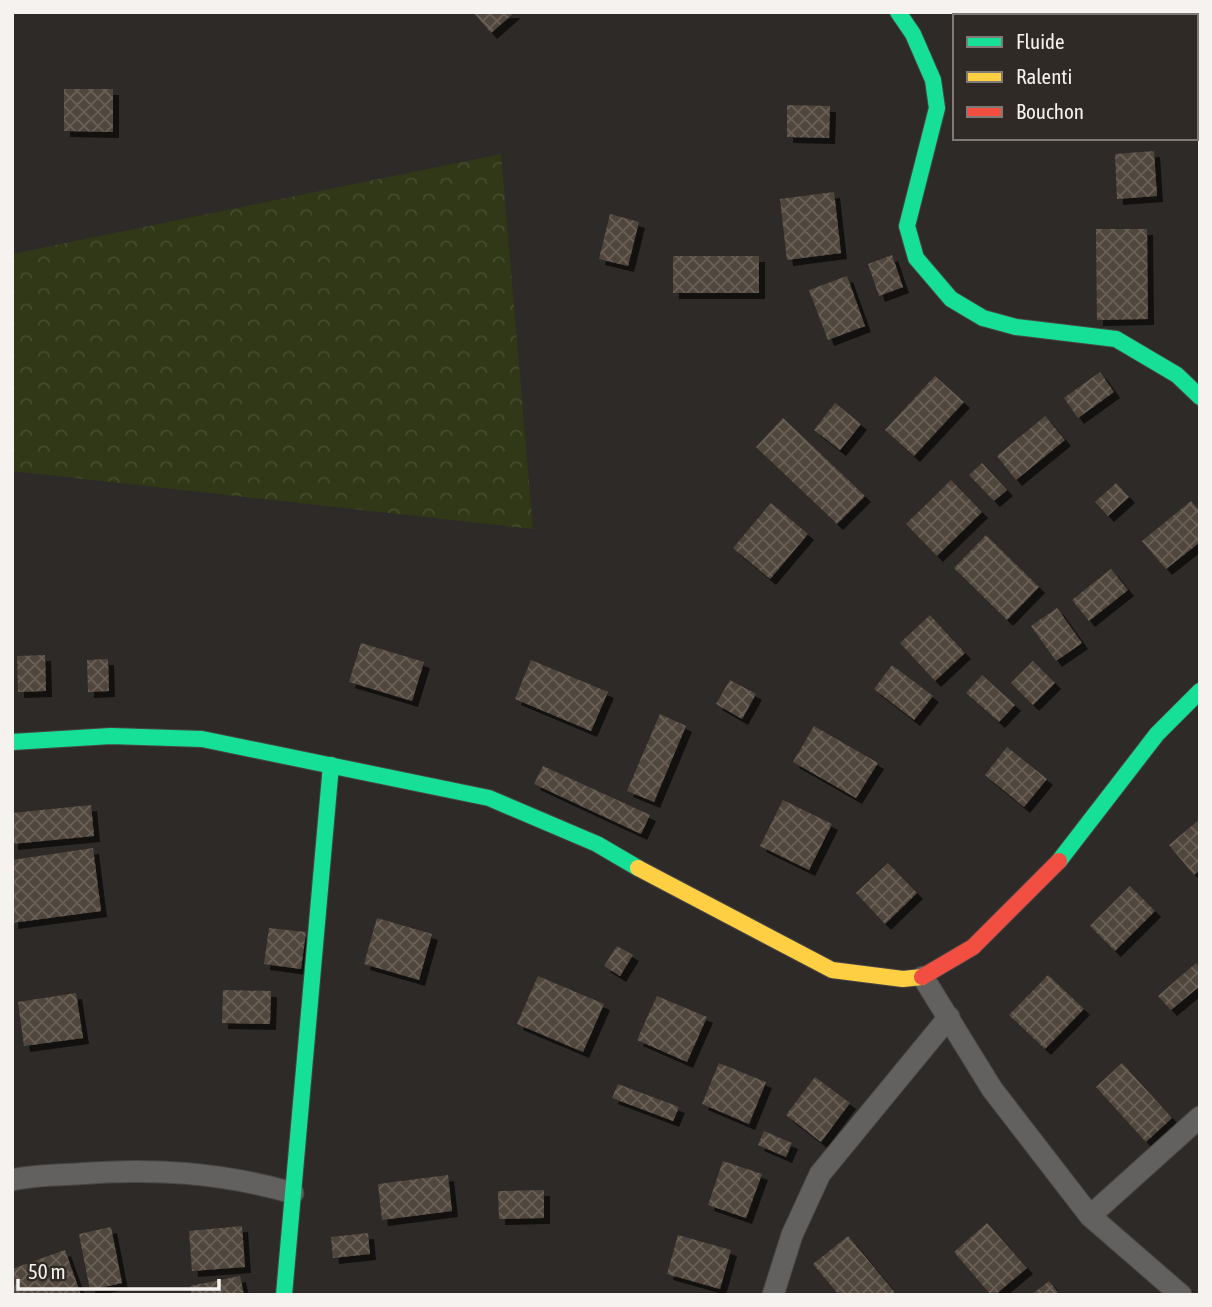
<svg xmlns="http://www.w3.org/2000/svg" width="1212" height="1307" font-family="'Asap Condensed',sans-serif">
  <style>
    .forest { fill: url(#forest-crowns) }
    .building { fill: url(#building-cross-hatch); filter: url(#shadow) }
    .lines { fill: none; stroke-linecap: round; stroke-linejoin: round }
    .street-casing { stroke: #484644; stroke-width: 23 }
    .fast-casing { stroke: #484644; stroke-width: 18 }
    .slow-casing { stroke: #484644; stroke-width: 18 }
    .jam-casing { stroke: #484644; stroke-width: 18 }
    .street { stroke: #636160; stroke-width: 21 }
    .fast { stroke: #16e098; stroke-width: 16 }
    .slow { stroke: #ffcf43; stroke-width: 16 }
    .jam { stroke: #f24e42; stroke-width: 16 }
  </style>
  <defs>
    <pattern id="forest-crowns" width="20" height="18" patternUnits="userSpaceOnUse" patternTransform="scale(1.75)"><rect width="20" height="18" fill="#303818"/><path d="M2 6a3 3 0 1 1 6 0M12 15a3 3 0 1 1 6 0" fill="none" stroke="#444c2f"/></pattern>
    <pattern id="building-cross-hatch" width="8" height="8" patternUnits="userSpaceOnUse" patternTransform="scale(1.75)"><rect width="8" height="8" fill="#50463c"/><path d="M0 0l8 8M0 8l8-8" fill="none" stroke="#6a6158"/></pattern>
    <filter id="shadow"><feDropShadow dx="6" dy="6" stdDeviation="0" flood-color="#0009"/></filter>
  </defs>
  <rect width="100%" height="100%" fill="#2d2a27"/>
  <path class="forest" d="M501,154L533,529L12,471V254Z"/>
  <g class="building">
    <path d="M473,12H515L491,33Z"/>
    <path d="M64,89H113V132L64,131Z"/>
    <path d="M787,105L830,106L829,138L787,137Z"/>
    <path d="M1154,151L1157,196L1117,199L1115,154Z"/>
    <path d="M834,192L841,253L787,260L780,199Z"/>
    <path d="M610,214L639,222L628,266L599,259Z"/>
    <path d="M1096,229H1147L1148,319L1097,320Z"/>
    <path d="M892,255L903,287L879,296L868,264Z"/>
    <rect x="673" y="256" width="86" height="37"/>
    <path d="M847,276L865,326L828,340L809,290Z"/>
    <path d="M1100,372L1114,392L1078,418L1064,398Z"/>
    <path d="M935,376L964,402L914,456L885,430Z"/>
    <path d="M835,403L861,424L840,450L814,430Z"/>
    <path d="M1045,416L1065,440L1016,480L997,456Z"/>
    <path d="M783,418L865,496L837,524L756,447Z"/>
    <path d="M982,463L1007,490L994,501L969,475Z"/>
    <path d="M951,480L982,512L937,556L906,524Z"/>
    <path d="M1116,483L1129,497L1108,516L1095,502Z"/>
    <path d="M1191,501L1200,511V542L1166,569L1142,541Z"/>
    <path d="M771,503L808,534L770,579L733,548Z"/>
    <path d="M986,535L1039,587L1007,620L954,568Z"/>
    <path d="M1111,569L1128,590L1089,621L1072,600Z"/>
    <path d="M1057,608L1082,643L1056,661L1031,626Z"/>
    <path d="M930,615L965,653L935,681L900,643Z"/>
    <path d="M361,643L424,662L412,701L349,682Z"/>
    <path d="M45,655L46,691L18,692L17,656Z"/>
    <path d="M108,659L109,691L88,692L87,660Z"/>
    <path d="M531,660L608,692L591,731L515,699Z"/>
    <path d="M1033,661L1055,683L1033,705L1011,683Z"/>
    <path d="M892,665L933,696L914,720L874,689Z"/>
    <path d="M982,675L1015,705L999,722L966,693Z"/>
    <path d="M730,680L756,694L742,719L716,704Z"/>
    <path d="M660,714L686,726L654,802L627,791Z"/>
    <path d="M814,726L878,763L856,798L793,762Z"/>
    <path d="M1007,747L1047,779L1024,807L985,775Z"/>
    <path d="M543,766L650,815L641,834L534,784Z"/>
    <path d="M783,800L832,824L809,870L760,846Z"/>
    <path d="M91,805L94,836L12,844V813Z"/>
    <path d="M1200,819V870L1194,875L1169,845Z"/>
    <path d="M93,848L101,911L12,923V860Z"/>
    <path d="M888,863L917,893L885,924L856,893Z"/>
    <path d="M1130,886L1155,911L1115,951L1090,926Z"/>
    <path d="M377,918L432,934L419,980L364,964Z"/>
    <path d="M269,928L306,932L301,969L264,964Z"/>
    <path d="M617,946L633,955L620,976L604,966Z"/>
    <path d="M1196,963L1200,968V986L1171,1010L1158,996Z"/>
    <path d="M1048,975L1084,1009L1045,1049L1009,1015Z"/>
    <path d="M538,976L604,1004L583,1052L517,1024Z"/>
    <path d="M223,990L271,991L270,1024L222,1023Z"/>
    <path d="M76,993L83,1038L24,1046L18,1002Z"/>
    <path d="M657,996L707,1017L687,1062L637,1040Z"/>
    <path d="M719,1063L766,1082L749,1124L702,1104Z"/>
    <path d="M1122,1063L1172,1118L1146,1142L1096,1087Z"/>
    <path d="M815,1077L850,1103L821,1142L786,1115Z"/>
    <path d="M618,1084L679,1107L673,1121L612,1098Z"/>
    <path d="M764,1131L792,1143L786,1157L758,1145Z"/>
    <path d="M723,1161L762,1174L746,1218L708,1205Z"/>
    <path d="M448,1175L452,1211L382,1220L378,1184Z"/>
    <path d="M544,1190V1218L499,1219L498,1191Z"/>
    <path d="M987,1223L1027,1268L995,1295H991L954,1252Z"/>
    <path d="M242,1226L245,1267L192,1271L189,1231Z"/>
    <path d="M111,1227L122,1283L90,1290L79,1234Z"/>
    <path d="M368,1233L370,1254L333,1258L331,1237Z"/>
    <path d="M678,1235L731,1250L720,1289L667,1274Z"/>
    <path d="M848,1236L897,1295H839L813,1264Z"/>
    <path d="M65,1250L81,1295H12V1269Z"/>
    <path d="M240,1276L244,1295H192L190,1286Z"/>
    <path d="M1049,1281L1060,1295H1031Z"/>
  </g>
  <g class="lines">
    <defs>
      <g id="street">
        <path d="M923,977L992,1089L1090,1216L1181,1295"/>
        <path d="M12,1180C33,1175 55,1175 76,1174C153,1168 219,1172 293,1193"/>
        <path d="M1090,1216L1200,1117"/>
        <path d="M773,1295L792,1235L820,1174L949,1017"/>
      </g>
      <g id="fast">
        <path d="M898,12L913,34L933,80L937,108L907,226L916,258L951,299L983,318L1016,327L1116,339L1177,375L1200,397"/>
        <path d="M12,742L111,736L202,739L489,798L597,844L638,868"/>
        <path d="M1059,861L1157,734L1200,691"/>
        <path d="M284,1295L331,765"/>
      </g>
      <path id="slow" d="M638,868L832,970L903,979L922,977"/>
      <path id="jam" d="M922,977L973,947L1059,861"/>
    </defs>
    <use href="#street" class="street-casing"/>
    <use href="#fast" class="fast-casing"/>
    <use href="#slow" class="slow-casing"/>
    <use href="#jam" class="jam-casing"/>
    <use href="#street" class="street"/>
    <use href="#fast" class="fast"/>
    <use href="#slow" class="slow"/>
    <use href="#jam" class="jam"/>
  </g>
  <rect width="1212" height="1307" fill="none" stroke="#f6f2ef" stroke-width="28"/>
  <rect x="953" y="14" width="245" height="126" fill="#2f2a25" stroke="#7f7a76" stroke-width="2"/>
  <rect x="967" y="37" width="35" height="10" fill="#16e098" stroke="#7f7a76" stroke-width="2"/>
  <text x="1016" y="49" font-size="21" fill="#f6f2ef">Fluide</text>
  <rect x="967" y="72" width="35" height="10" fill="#ffcf43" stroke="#7f7a76" stroke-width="2"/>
  <text x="1016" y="84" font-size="21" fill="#f6f2ef">Ralenti</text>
  <rect x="967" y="107" width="35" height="10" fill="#f24e42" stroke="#7f7a76" stroke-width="2"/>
  <text x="1016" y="119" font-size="21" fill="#f6f2ef">Bouchon</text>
  <path d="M18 1279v10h201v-10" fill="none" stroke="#f6f2ef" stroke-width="3.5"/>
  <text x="28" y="1279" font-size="21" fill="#f6f2ef" stroke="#2f2a25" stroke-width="5" paint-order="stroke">50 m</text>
</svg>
